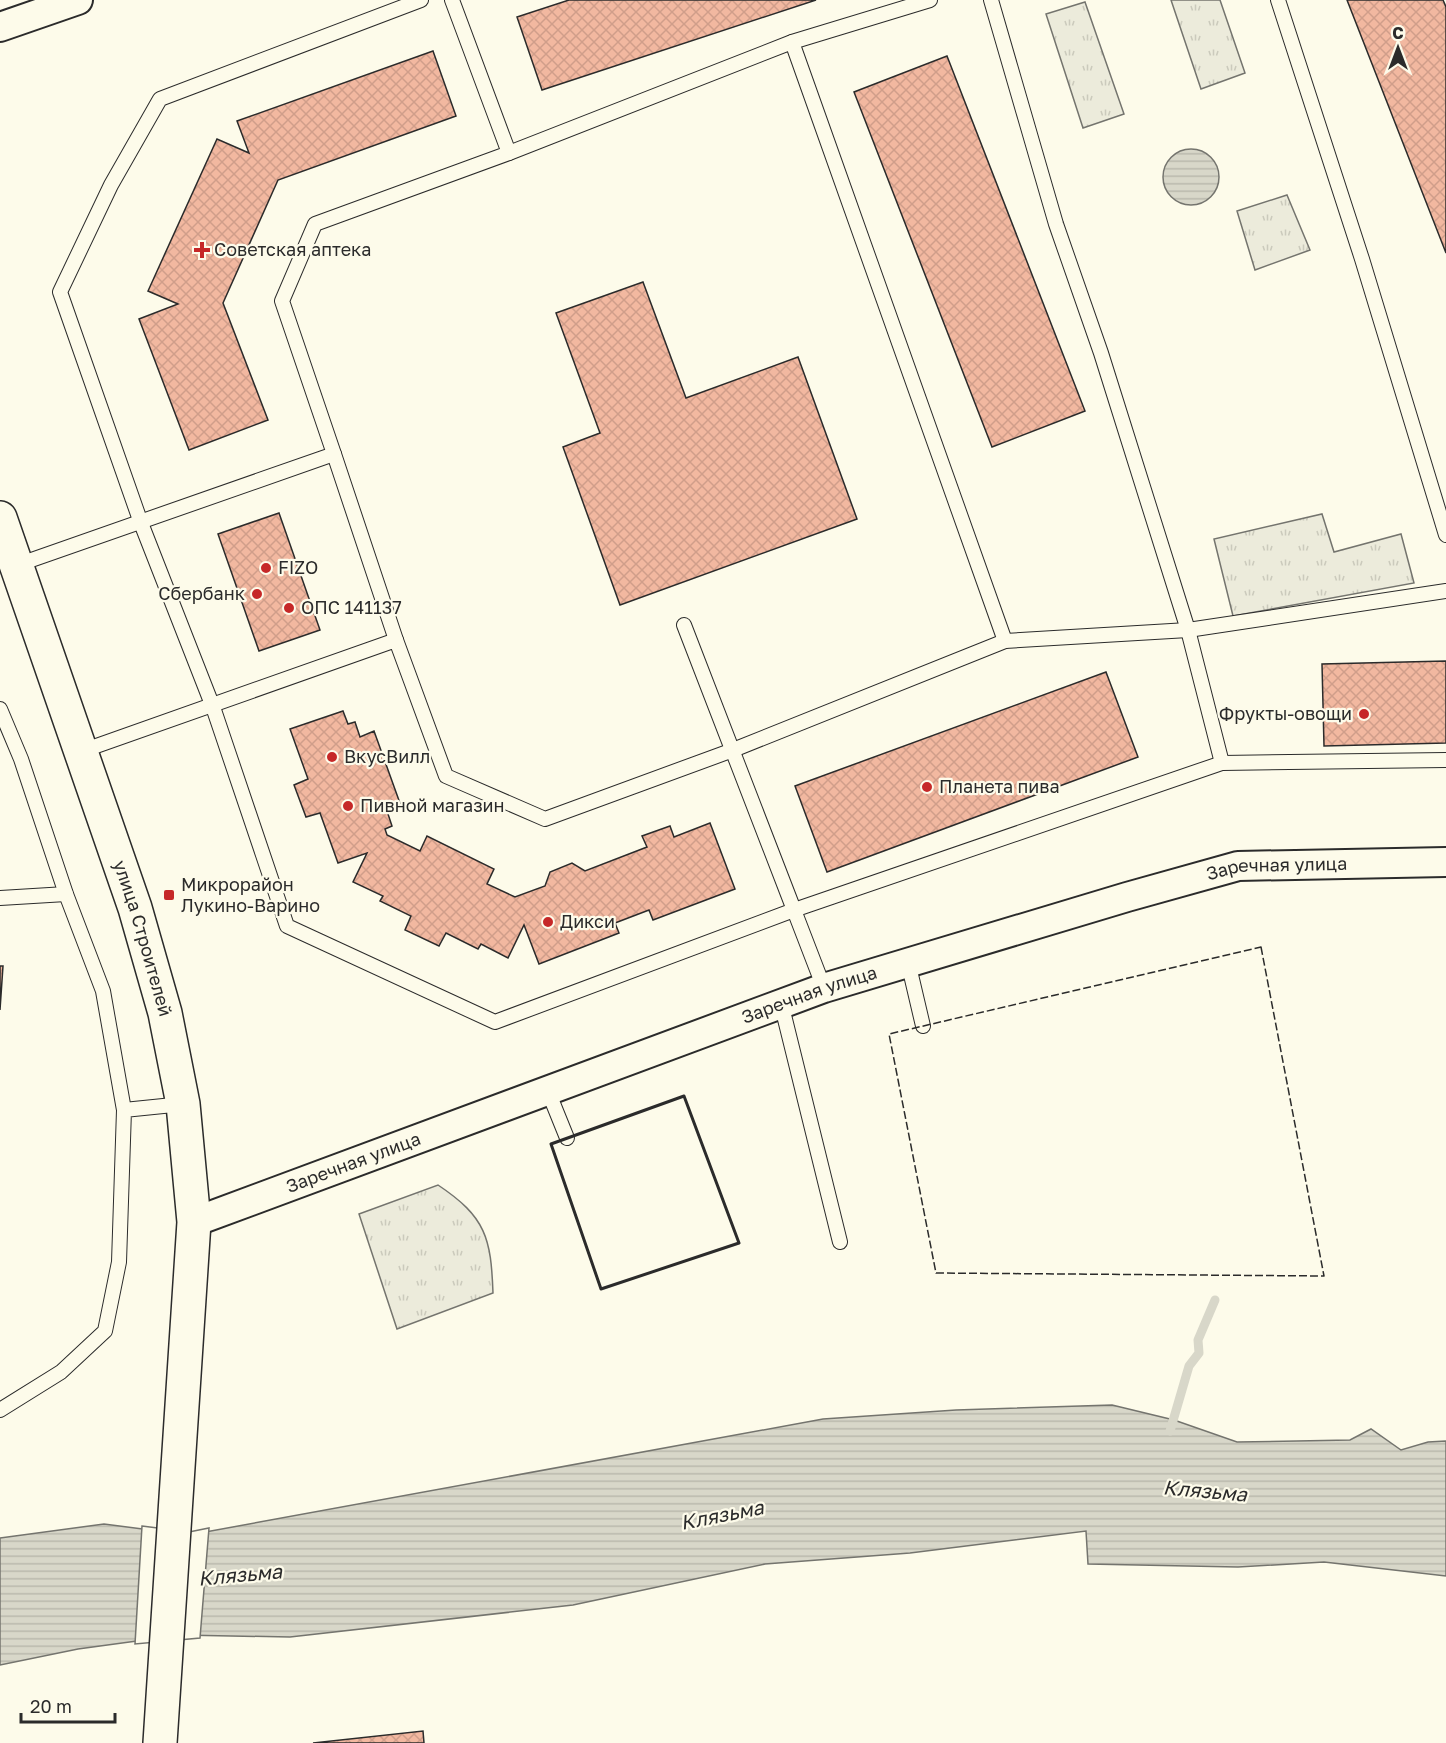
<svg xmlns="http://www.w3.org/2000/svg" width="1446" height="1743" font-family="'Golos Text',sans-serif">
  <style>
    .park { fill: url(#park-tufts); stroke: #74746e; stroke-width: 1.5 }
    .water { fill: url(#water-rules); stroke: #74746e; stroke-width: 1.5 }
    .pier { fill: #fdfbea; stroke: #74746e; stroke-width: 1.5 }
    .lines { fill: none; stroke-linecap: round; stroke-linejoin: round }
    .stream { stroke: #d8d7c9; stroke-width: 9 }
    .building { fill: url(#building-cross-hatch); stroke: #2b2b2b; stroke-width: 1.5 }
    .service-casing { stroke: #2b2b2b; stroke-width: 16 }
    .minor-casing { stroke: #2b2b2b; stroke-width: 32 }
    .tertiary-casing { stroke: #2b2b2b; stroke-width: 36 }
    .service { stroke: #fdfbea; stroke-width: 14 }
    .minor { stroke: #fdfbea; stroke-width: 28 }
    .tertiary { stroke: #fdfbea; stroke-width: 33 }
    .fence { stroke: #2b2b2b; stroke-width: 1.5; stroke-dasharray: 8 3; stroke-linecap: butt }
    .wall { stroke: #2b2b2b; stroke-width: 3 }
    .poi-dot { fill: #c62828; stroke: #fdfbea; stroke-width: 2 }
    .labels { text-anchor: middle; stroke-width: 4.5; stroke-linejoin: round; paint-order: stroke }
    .poi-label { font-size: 18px; fill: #2b2b2b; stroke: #fdfbea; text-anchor: start }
    .street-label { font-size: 18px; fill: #2b2b2b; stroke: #fdfbea }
    .water-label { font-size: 20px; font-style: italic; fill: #2b2b2b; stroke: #fdfbea }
  </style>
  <defs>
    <pattern id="park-tufts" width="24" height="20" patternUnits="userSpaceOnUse" patternTransform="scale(1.5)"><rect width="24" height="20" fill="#ecebdb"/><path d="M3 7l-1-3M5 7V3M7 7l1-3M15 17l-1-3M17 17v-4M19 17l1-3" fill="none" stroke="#cbcabc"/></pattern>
    <pattern id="water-rules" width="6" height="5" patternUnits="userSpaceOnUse" patternTransform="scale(1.5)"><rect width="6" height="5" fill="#d8d7c9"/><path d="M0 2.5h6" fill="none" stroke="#bab9ad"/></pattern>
    <pattern id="building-cross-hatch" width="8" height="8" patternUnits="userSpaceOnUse" patternTransform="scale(1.5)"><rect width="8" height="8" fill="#f2b8a0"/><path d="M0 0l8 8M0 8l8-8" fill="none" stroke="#d09e8a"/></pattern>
  </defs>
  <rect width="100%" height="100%" fill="#fdfbea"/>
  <g class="park">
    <path d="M1171,0H1220L1245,73L1201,89Z"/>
    <path d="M1085,2L1124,114L1083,128L1046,14Z"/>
    <path d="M1287,195L1310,250L1255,270L1237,211Z"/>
    <path d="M1322,514L1334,552L1401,534L1414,583L1233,616L1214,539Z"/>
    <path d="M438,1185C486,1217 491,1238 493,1293L397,1329L359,1214Z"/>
  </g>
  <g class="water">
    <circle cx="1191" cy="177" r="28"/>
    <path d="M1112,1405L1174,1420L1237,1442L1350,1440L1371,1429L1401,1450L1428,1442L1446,1441V1576L1324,1562L1238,1567L1088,1564L1086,1531L910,1553L765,1564L573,1605L290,1637L181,1635L78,1649L0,1665V1538L104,1524L189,1535L823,1419L956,1410Z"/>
  </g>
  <path class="pier" d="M142,1526L189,1532L209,1528L200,1638L135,1644Z"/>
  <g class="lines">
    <path class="stream" d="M1170,1431L1189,1366L1199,1353L1198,1340L1215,1300"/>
  </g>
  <g class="building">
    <path d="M569,0H816L542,90L517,17Z"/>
    <path d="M1347,0H1443L1446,7V253Z"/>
    <path d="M433,51L456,116L278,180L223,303L268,420L189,450L139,319L178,304L148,291L217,139L249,153L237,121Z"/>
    <path d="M947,56L1085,411L992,447L854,92Z"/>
    <path d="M643,282L686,398L798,357L857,519L620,605L563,447L600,433L556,313Z"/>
    <path d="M279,513L320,630L259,651L218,534Z"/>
    <path d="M1446,661V743L1324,746L1322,664Z"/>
    <path d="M1106,672L1138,757L827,872L795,786Z"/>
    <path d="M343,711L348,724L355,722L360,737L374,731L401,806L387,811L392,826L385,829L387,835L420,851L427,836L494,869L487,884L515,897L545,886L550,872L572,863L585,871L647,847L642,836L670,826L674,837L710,823L735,889L653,920L649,910L615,923L619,933L539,964L524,925L508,958L481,944L478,949L446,933L439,946L405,930L411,916L380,901L383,896L353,882L367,853L338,863L320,813L306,817L294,785L308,779L290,729Z"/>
    <path d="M0,966H3L0,1010Z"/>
    <path d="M423,1731L424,1743H313Z"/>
  </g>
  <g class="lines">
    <defs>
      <g id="service">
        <path d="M421,0L160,99L111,185L60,292L141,523L213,707L287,926L495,1022L794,910L684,625"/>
        <path d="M991,0L1056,224L1101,353L1188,630L1222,763"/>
        <path d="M1278,0L1362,259L1446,535"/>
        <path d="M792,42L1005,641"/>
        <path d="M509,153L792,42L930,0"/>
        <path d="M334,454L396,640"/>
        <path d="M17,565L334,454L282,301L315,224L509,153L452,0"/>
        <path d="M0,709L21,759L66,894L103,991L124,1110"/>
        <path d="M82,751L396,640L446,776L545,819L733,750L1005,641L1188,630L1446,591"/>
        <path d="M0,898L66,894"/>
        <path d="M908,962L923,1026"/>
        <path d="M824,988L794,910L1222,763L1446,760"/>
        <path d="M781,1003L840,1242"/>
        <path d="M548,1091L567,1138"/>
        <path d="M0,1410L61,1372L105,1331L119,1262L124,1110L183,1104"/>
      </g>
      <g id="minor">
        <path d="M0,27L78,0"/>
        <path id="s1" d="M194,1222L824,988L1127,897L1238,866L1446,862"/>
      </g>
      <g id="tertiary">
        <path id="s2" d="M0,518L135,908L165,1013L183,1104L194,1222L160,1743"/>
      </g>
    </defs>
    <use href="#service" class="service-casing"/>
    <use href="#minor" class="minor-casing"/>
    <use href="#tertiary" class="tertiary-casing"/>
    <use href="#service" class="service"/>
    <use href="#minor" class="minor"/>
    <use href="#tertiary" class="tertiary"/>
    <path class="fence" d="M1261,947L1324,1276L936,1273L889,1034Z"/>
    <path class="wall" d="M684,1096L739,1243L601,1289L551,1144Z"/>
  </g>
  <g class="poi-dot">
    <path d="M199 241h6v6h6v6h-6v6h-6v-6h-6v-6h6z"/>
    <circle cx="266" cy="568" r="6"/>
    <circle cx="257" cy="594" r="6"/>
    <circle cx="289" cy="608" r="6"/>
    <circle cx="1364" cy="714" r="6"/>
    <circle cx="332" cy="757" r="6"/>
    <circle cx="927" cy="787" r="6"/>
    <circle cx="348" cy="806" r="6"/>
    <rect x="163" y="889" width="12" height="12" rx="3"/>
    <circle cx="548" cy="922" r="6"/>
  </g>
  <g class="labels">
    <g class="poi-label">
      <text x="214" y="256">Советская аптека</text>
      <text x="278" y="574">FIZO</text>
      <text x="245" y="600" text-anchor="end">Сбербанк</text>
      <text x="301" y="614">ОПС 141137</text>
      <text x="1352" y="720" text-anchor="end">Фрукты-овощи</text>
      <text x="344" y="763">ВкусВилл</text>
      <text x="939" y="793">Планета пива</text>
      <text x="360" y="812">Пивной магазин</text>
      <text x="181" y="891">Микрорайон<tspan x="181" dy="21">Лукино-Варино</tspan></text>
      <text x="560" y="928">Дикси</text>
    </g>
    <g class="street-label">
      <text dy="6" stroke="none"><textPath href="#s1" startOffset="1142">Заречная улица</textPath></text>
      <text dy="6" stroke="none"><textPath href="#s2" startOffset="444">улица Строителей</textPath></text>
      <text dy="6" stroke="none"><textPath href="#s1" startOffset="656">Заречная улица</textPath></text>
      <text dy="6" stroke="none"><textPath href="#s1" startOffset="170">Заречная улица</textPath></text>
    </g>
    <g class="water-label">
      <text transform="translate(1205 1491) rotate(5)" y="7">Клязьма</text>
      <text transform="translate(722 1515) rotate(-11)" y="7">Клязьма</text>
      <text transform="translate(240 1575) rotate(-5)" y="7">Клязьма</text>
    </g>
  </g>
  <g transform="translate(1398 48)" stroke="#fdfbea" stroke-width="4.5" paint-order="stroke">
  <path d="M0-4.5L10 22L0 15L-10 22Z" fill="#2b2b2b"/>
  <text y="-9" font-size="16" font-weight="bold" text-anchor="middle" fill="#2b2b2b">С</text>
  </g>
  <path d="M21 1713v9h94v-9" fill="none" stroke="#2b2b2b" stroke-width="3"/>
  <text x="30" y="1713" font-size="18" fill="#2b2b2b" stroke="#fdfbea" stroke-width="4.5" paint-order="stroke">20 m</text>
</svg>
